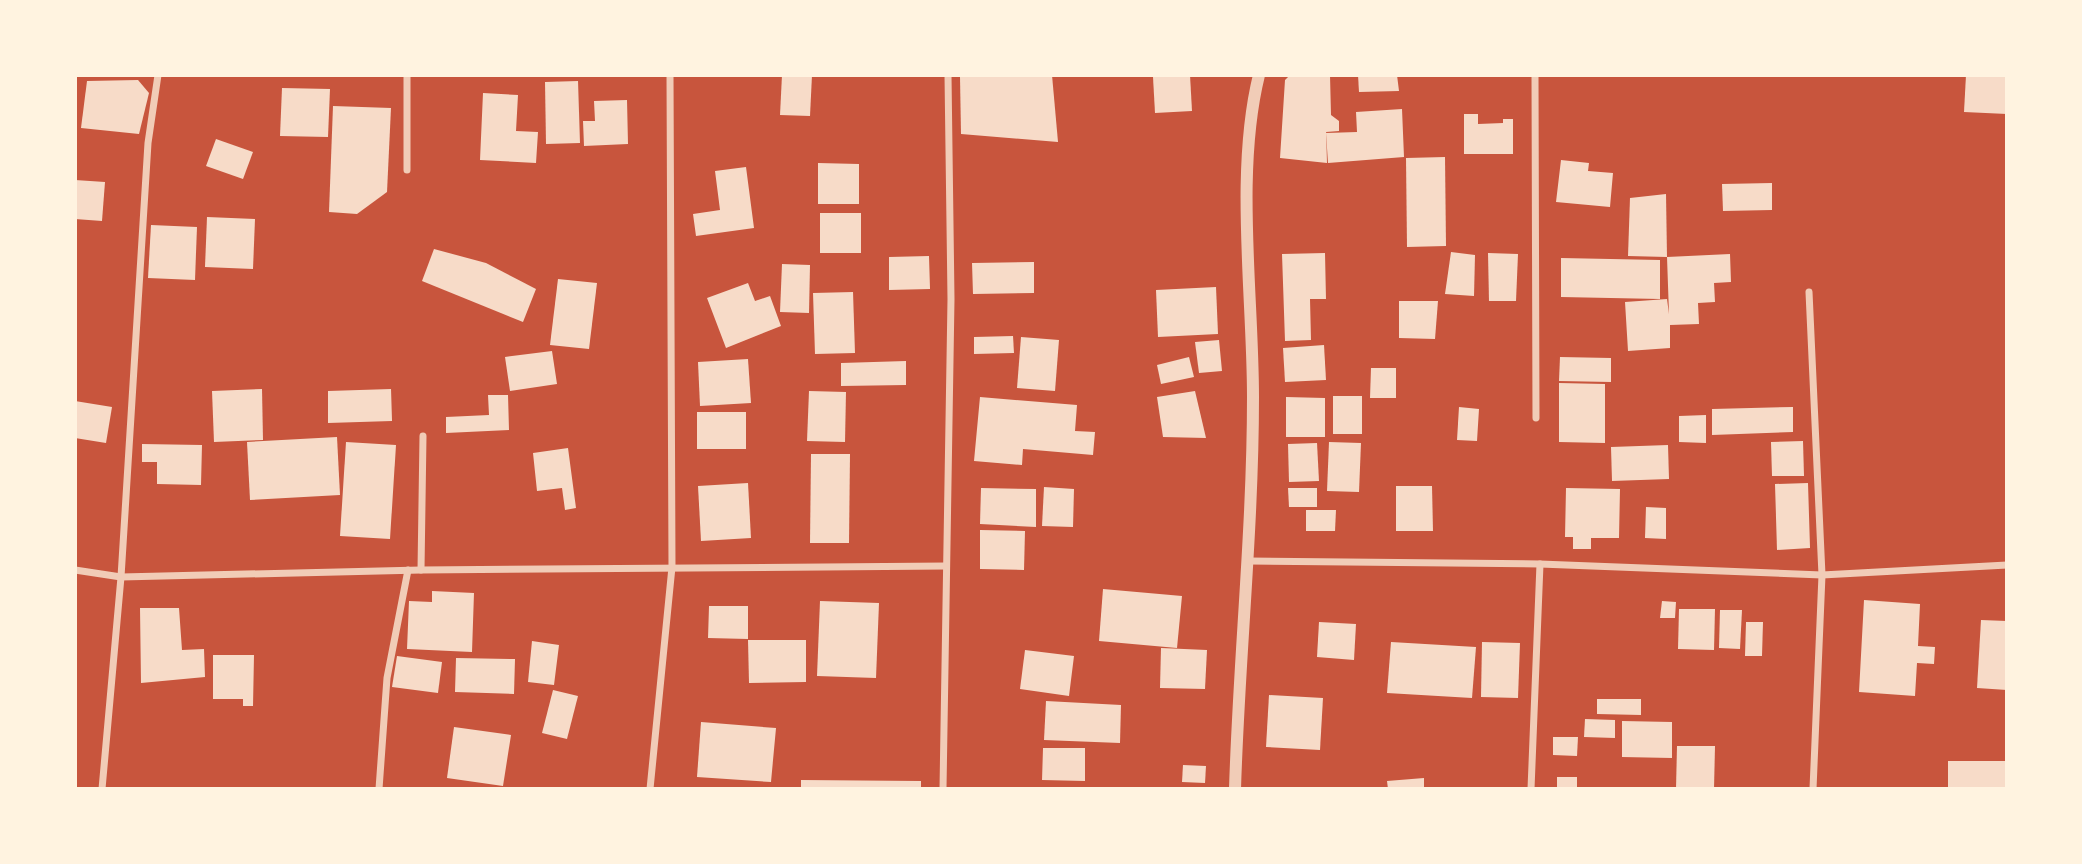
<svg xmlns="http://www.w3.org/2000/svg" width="2082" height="864" font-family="'Exo 2',sans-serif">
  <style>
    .building { fill: #f7dbc8 }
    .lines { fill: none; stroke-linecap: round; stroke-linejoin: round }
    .minor { stroke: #f1ccb7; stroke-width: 7 }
    .tertiary { stroke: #f1ccb7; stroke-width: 12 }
  </style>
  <rect width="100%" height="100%" fill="#c8553d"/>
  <g class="building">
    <path d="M782,75H812L810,116L780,115Z"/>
    <path d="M1052,75L1058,142L961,134L960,77Z"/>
    <path d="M1190,75L1192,111L1155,113L1153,77Z"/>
    <path d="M1290,75H1330L1331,115L1339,121V131L1326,132V128L1327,163L1280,158L1285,80Z"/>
    <path d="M1358,75H1397L1399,91L1359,92Z"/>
    <path d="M1966,75H2007V114L1964,112Z"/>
    <path d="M138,80L149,93L139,134L81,128L87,81Z"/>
    <path d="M578,81L580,143L546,144L545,82Z"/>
    <path d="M282,88L330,89L328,137L280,136Z"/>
    <path d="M483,93L518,95L516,131L538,132L536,163L480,160Z"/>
    <path d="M627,100L628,144L584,146L583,121H595L594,101Z"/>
    <path d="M333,106L391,108L387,192L357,214L329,212Z"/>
    <path d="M1402,109L1404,157L1328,163L1326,133L1357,132L1356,112Z"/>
    <path d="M1464,114H1478V124L1503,123V119H1513V154H1464Z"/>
    <path d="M216,139L253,152L243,179L206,166Z"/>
    <path d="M1445,157L1446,246L1407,247L1406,158Z"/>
    <path d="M1561,160L1589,163L1588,171L1613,173L1610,207L1556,202Z"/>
    <path d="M818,163L859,164V204H818Z"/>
    <path d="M746,167L754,228L696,236L693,214L720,210L715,171Z"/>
    <path d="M75,180L105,182L102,221L75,219Z"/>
    <path d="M1772,183V210L1723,211L1722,184Z"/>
    <path d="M1666,194L1667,257L1628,256L1630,198Z"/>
    <rect x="820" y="213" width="41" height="40"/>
    <path d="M207,217L255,219L253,269L205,267Z"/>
    <path d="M151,225L197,227L195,280L148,278Z"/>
    <path d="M434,249L486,263L536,289L523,322L422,281Z"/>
    <path d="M1451,252L1475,255L1474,296L1445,294Z"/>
    <path d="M1325,253L1326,299H1310L1311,340L1285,341L1282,254Z"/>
    <path d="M1488,253L1518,254L1516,301H1489Z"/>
    <path d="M1730,254L1731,282L1714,283L1715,302L1698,303L1699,324L1670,325V348L1628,351L1625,302L1667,299L1669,314L1667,257Z"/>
    <path d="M929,256L930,289L889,290V257Z"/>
    <path d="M1561,258L1660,260V299L1561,297Z"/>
    <path d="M1034,262V293L973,294L972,263Z"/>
    <path d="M782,264L810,265L809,313L780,312Z"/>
    <path d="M558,279L597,283L589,349L550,345Z"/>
    <path d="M748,283L755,301L770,296L781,326L726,348L707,298Z"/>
    <path d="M1216,287L1218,334L1158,337L1156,290Z"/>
    <path d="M853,292L855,353L815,354L813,293Z"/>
    <path d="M1399,301H1438L1435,339L1399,338Z"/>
    <path d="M1013,336L1014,353L974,354V337Z"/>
    <path d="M1021,337L1059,340L1055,391L1017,388Z"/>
    <path d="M1219,340L1222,371L1199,373L1195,342Z"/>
    <path d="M1324,345L1326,380L1285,382L1283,348Z"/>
    <path d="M552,351L557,384L510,391L505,357Z"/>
    <path d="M1189,357L1194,377L1161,384L1157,365Z"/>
    <path d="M1560,357L1611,358V382L1559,381Z"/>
    <path d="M748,359L751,403L700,406L698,362Z"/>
    <path d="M906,361V385L841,386V363Z"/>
    <path d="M1371,368H1396V398H1370Z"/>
    <path d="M1559,383L1605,384V443L1559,442Z"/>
    <path d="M262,389L263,440L214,442L212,391Z"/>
    <path d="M391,389L392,421L328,423V391Z"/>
    <path d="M809,391L846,392L845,442L807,441Z"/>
    <path d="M1195,391L1206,438L1163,437L1157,397Z"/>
    <path d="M488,395H508L509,430L446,433V417L489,415Z"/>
    <rect x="1333" y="396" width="29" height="38"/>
    <path d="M980,397L1077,405L1075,431L1095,432L1093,455L1023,449L1022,465L974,461Z"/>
    <path d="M1286,397L1325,398V437H1286Z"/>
    <path d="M75,401L112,407L106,443L75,438Z"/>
    <path d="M1459,407L1479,409L1477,441L1457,440Z"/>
    <path d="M1793,407V432L1712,435V409Z"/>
    <rect x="697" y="412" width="49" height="37"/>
    <path d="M1706,415V443L1679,442V416Z"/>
    <path d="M337,437L340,495L250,500L247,442Z"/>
    <path d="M1803,441L1804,476H1772L1771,442Z"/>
    <path d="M346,442L396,445L390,539L340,536Z"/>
    <path d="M1329,442L1361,443L1359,492L1327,491Z"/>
    <path d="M1317,443L1319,481L1289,482L1288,444Z"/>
    <path d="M142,444L202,445L201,485L157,484V462H142Z"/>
    <path d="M1668,445L1669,479L1612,481L1611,447Z"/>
    <path d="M568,448L576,508L565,510L562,488L537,491L533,453Z"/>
    <path d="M811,454H850L849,543H810Z"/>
    <path d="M748,483L751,538L701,541L698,486Z"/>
    <path d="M1808,483L1810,548L1777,550L1775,484Z"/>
    <path d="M1396,486H1432L1433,531H1396Z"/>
    <path d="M1044,487L1074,489L1073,527L1042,526Z"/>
    <path d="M981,488L1036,489V527L980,524Z"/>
    <path d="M1288,488H1317V507H1289Z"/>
    <path d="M1566,488L1620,489L1619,538H1591V549H1573V537H1565Z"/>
    <path d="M1646,507L1666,508V539L1645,538Z"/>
    <path d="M1306,510H1336L1335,531H1306Z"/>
    <path d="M980,530L1025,531L1024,570L980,569Z"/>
    <path d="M1103,589L1182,596L1177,648L1099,641Z"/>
    <path d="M432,591L474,593L472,652L407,649L409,601L432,602Z"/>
    <path d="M1864,600L1920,604L1918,646L1935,647L1934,664L1917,663L1915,696L1859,692Z"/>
    <path d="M820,601L879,603L876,678L817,676Z"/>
    <path d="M1662,601L1676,602L1675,618H1660Z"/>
    <path d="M709,606H748V639L708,638Z"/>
    <path d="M140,608H179L182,650L204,649L205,677L141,683Z"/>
    <path d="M1679,609H1715L1714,650L1678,649Z"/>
    <path d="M1720,610H1742L1740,649L1719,648Z"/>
    <path d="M1981,620L2007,621V690L1977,688Z"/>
    <path d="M1319,622L1356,624L1354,660L1317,657Z"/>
    <path d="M1746,622H1763L1762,656H1745Z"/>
    <path d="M748,640H806V682L749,683Z"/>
    <path d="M532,641L559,645L554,685L528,682Z"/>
    <path d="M1391,642L1476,647L1472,698L1387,693Z"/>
    <path d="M1482,642L1520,643L1518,698L1481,697Z"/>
    <path d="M1161,648L1207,650L1205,689L1160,688Z"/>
    <path d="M1025,650L1074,656L1069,696L1020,689Z"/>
    <path d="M213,655H254L253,706H243V699H213Z"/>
    <path d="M397,656L442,662L438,693L392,687Z"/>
    <path d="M456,658L515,659L514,694L455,692Z"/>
    <path d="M553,690L578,696L567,739L542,733Z"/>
    <path d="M1269,695L1323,698L1320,750L1266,747Z"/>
    <path d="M1597,699H1641V715L1597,714Z"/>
    <path d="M1046,701L1121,705L1120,743L1044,740Z"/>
    <path d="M1585,719L1615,720V738L1584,737Z"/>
    <path d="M1622,721L1672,722V758L1622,757Z"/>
    <path d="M701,722L776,728L771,782L697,777Z"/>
    <path d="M454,727L511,735L503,786L447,778Z"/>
    <path d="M1553,737H1578L1577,756L1553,755Z"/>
    <path d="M1677,746H1715L1714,789H1676Z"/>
    <path d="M1043,748H1085V781L1042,780Z"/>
    <rect x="1948" y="761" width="59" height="28"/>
    <path d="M1183,765L1206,766L1205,783L1182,782Z"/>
    <rect x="1557" y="777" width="20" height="12"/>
    <path d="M1424,778V789H1388L1387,781Z"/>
    <path d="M801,780L921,781V789H801Z"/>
  </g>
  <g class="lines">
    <g class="minor">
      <path d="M407,75V170"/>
      <path d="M1535,75L1536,418"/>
      <path d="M1809,292L1822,575L1813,789"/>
      <path d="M1249,561L1540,564L1822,575L2007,565"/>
      <path d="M75,570L121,577L421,570L946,566"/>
      <path d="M421,570L423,436"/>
      <path d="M102,789L121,577L148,143L158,75"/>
      <path d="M379,789L387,678L408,570"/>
      <path d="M650,789L672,567L670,75"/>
      <path d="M943,789L951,299L948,75"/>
      <path d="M1531,789L1540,564"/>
    </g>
    <path class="tertiary" d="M1235,789C1239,658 1253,528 1253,397C1253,296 1235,172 1259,75"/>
  </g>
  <rect width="2082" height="864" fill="none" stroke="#fff3e0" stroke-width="154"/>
</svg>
